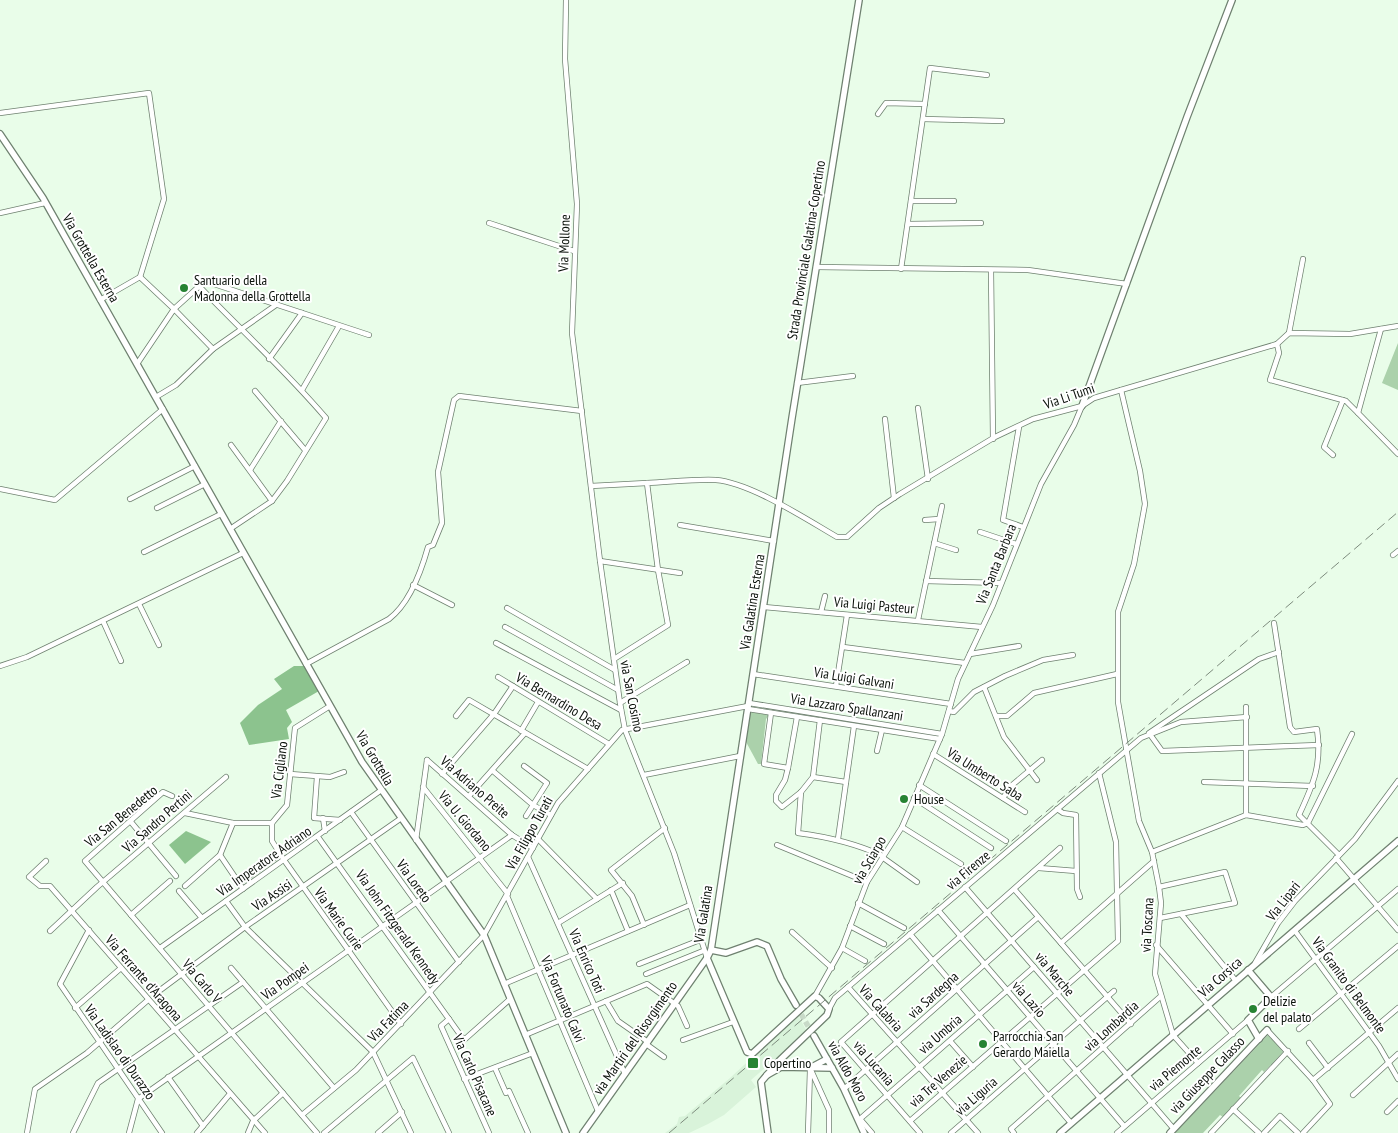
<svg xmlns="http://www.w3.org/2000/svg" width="1398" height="1133" font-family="'PT Sans Narrow',sans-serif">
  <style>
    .built { fill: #d9f3da }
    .green { fill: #abd1ab }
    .forest { fill: #8cc38e }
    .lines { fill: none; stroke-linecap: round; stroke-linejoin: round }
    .secondary-tunnel { stroke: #c8dac8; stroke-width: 5.5; stroke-dasharray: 5.5 3; stroke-linecap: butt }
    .street-casing { stroke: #6f8170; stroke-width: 6 }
    .secondary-casing { stroke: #6f8170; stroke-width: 8 }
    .street { stroke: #fff; stroke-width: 4.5 }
    .secondary { stroke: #fff; stroke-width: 5.5 }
    .rail { stroke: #7d8b7d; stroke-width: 1; stroke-dasharray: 10 5; stroke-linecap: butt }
    .poi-dot { fill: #278333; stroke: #fff; stroke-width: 2 }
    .labels { text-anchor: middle; stroke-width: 4; stroke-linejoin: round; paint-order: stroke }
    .street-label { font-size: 14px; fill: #0a110a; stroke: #fff }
    .poi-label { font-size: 14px; fill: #0a110a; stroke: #fff; text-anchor: start }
  </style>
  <rect width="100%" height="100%" fill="#e9fde9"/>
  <path class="built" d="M798,1015L807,1032L751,1080L756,1087L724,1115L708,1124L689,1133H665L677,1124L679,1117L685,1116L730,1078Z"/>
  <g class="green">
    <path d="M1398,343V390L1382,383Z"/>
    <path d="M752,712L769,715L766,719L761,764H758L745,740L750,714Z"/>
    <path d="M1268,1035L1283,1052L1264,1072L1262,1070L1239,1096L1241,1098L1223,1117L1220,1115L1203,1133H1175Z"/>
  </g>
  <g class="forest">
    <path d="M294,666H304L319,691L286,710L292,722L287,728L289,739L249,745L240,723L258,705L282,689L274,679Z"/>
    <path d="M186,831L211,842L185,864L169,845Z"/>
  </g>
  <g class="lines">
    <path class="secondary-tunnel" d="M797,1007L812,1033"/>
    <defs>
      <g id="street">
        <path d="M566,0L565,59L577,204L572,333L600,561L620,703L625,730L674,853L707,958"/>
        <path d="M0,113L149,93L164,199L140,277L100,300"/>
        <path d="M878,114L886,103L925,104"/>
        <path d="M923,119L1002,121"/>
        <path d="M911,201H954"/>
        <path d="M0,213L45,203"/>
        <path d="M489,223L574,251"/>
        <path d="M908,224L981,223"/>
        <path d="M816,267L1028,270L1127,284"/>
        <path d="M901,269L930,68L987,75"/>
        <path d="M991,270L993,439"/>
        <path d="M140,277L174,309L205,281L369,335"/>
        <path d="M199,286C241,330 286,371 326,418L287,481L272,501L230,529"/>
        <path d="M1381,329L1358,413L1398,454"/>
        <path d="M1289,333L1303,259"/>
        <path d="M1277,344L1279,353L1270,380L1346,401L1358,413"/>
        <path d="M269,359L302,313"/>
        <path d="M137,364L174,309L213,349"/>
        <path d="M797,383L853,376"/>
        <path d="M302,390L339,326"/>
        <path d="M1121,390L1140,471L1145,504L1134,564L1118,612V702L1139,821L1152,852L1159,887L1161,903L1155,974L1173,1035L1198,1063"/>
        <path d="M255,391L305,450"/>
        <path d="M156,397L176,385L213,349L276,305"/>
        <path d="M918,408L928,479"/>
        <path d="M885,419L894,498"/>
        <path d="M1019,427L1003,520L1023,527"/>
        <path d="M231,445L272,501"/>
        <path d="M1333,455L1324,447L1343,400"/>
        <path d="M250,470L281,421"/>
        <path d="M591,486L647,483"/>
        <path d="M0,489L55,500L163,409"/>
        <path d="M130,499L195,466"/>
        <path d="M157,508L205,484"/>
        <path d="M925,520L939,519"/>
        <path d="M680,525L774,541"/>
        <path d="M980,532L1016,544"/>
        <path d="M934,543L956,550"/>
        <path d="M144,552L221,514"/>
        <path d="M1393,555L1398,551"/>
        <path d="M600,561L680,573"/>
        <path d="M926,581L1001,583"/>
        <path d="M413,585L452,605"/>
        <path d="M139,604L159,645"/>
        <path d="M764,607L982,627"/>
        <path d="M507,608L615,670"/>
        <path d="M821,612L825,596"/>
        <path d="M918,620L942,506"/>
        <path d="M103,621L121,661"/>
        <path d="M1274,623L1290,727L1294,732L1317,729C1322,764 1314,783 1299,815L1339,855"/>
        <path d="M505,627L618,690"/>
        <path d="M496,643L621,710"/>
        <path d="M843,647L965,663"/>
        <path d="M1279,652L1259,659L1149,733L1162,751L1319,745"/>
        <path d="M970,654L1019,646"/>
        <path d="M614,659L668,625L658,570L647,483C670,482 694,479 716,480C751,483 806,519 837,537H847L879,508L900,494L995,437L1033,419L1082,406L1094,398L1121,390L1277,344L1289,333L1350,334L1398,326"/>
        <path d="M306,664L389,619C410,603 421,572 428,547L433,545L442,523L438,472L454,400L459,396L582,411"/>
        <path d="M0,666L27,657L243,553"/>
        <path d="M753,674L951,704"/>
        <path d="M498,677L609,744"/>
        <path d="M836,686L847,615"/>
        <path d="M984,687L1004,737L1037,780"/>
        <path d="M620,703L687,662"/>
        <path d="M749,703L942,734"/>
        <path d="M1246,707V815"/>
        <path d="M748,709L940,739"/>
        <path d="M949,711L954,712L974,692L1005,676L1043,660L1073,655"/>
        <path d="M771,713L764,764L788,768"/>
        <path d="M456,716L469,700L588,769"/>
        <path d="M996,716H1007L1034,693L1117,674"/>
        <path d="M797,717L788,768L785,780L776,795V801L782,807L801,792L813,777L820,720"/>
        <path d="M521,731L538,702"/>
        <path d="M877,751L882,730"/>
        <path d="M933,754L1025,812"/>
        <path d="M427,760L512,835L533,848"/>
        <path d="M524,766L547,783L526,816"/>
        <path d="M493,771L533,805L551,815"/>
        <path d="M290,774L330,777L344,772"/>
        <path d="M442,774L494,714L513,686"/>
        <path d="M644,775L740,756"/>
        <path d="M317,777L314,818L340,820"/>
        <path d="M813,777L846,782"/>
        <path d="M1204,782L1313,786"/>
        <path d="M919,785L1006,841"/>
        <path d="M423,787L508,894"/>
        <path d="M801,792L798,833C829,837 855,843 883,856"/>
        <path d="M172,796L163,792L85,861L317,1133"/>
        <path d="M469,796L525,733"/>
        <path d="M914,798L991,848"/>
        <path d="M1003,798L1011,786L1042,760"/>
        <path d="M1057,809L1063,813L1076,815L1077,889L1080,897"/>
        <path d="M351,812L459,962"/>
        <path d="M185,813L233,823H272L287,805L295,728L330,706"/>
        <path d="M323,818L325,831"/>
        <path d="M131,822L176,876"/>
        <path d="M272,823V841L284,860L401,1024"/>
        <path d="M902,827L961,864"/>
        <path d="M318,837L464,1040L509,1000"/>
        <path d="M538,839L597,899"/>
        <path d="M838,839L854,726"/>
        <path d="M416,840L427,760"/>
        <path d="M777,845L867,882"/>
        <path d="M1152,852L1246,815L1303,825L1308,823L1352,734"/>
        <path d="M220,855L243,889"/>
        <path d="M528,857L625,1074"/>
        <path d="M882,857L917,882"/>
        <path d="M1336,858L1398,930"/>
        <path d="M46,861L29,877L40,886H50L265,1133"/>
        <path d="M1039,868L1076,871"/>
        <path d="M239,883L280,854"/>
        <path d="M185,886L220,855L233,823"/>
        <path d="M965,887L1173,1128"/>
        <path d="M1159,887L1225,872L1235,903L1160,918"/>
        <path d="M611,890L628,931"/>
        <path d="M1015,890L1131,1024"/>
        <path d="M179,891L202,918"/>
        <path d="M507,896L598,1111"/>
        <path d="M226,901L245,927L373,1052L411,1133"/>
        <path d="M858,903L904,928"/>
        <path d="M938,910L1124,1126"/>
        <path d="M1181,914L1236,981"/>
        <path d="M131,915L170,881"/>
        <path d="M558,923L623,883"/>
        <path d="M644,925L632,896L611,870L665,828"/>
        <path d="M850,926L884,944"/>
        <path d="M89,930L60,984L162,1133"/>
        <path d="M50,931L97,887L226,777"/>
        <path d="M1295,931L1379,1046L1398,1079"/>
        <path d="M792,932L832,968"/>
        <path d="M910,934L1071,1123"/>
        <path d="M1061,943L1154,861"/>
        <path d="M1156,945L1233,1034"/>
        <path d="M160,948L380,791"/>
        <path d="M842,948L865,961"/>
        <path d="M1255,963L1278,923L1295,901L1355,839L1398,781"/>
        <path d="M639,964L700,940"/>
        <path d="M231,968L334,1088"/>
        <path d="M646,974L703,951"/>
        <path d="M504,984L690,905"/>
        <path d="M848,987L978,1133"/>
        <path d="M159,991L245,927L400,819"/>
        <path d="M815,996L842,948L867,882L902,827L942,734L958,679L993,605L1041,484L1074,425L1082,406"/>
        <path d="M1271,997L1398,889"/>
        <path d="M606,1001L618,1021L648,1042"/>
        <path d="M75,1008L121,968"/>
        <path d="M829,1009L835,998L848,987L1141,738L1181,722L1247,717"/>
        <path d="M449,1019L441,1026L489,1133"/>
        <path d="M1299,1029L1398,946"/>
        <path d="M1267,1030L1313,1080L1330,1104L1303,1133"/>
        <path d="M525,1035L647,984L678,1006L687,1026"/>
        <path d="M683,1040L733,1022"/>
        <path d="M950,1041L973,1067"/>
        <path d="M1309,1043L1328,1068"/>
        <path d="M646,1044L664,1057"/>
        <path d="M495,1068L506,1093L509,1091L528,1133"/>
        <path d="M810,1068L829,1110V1133"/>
        <path d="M168,1077L203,1126"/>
        <path d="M464,1079L533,1053"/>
        <path d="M1313,1080L1398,1008"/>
        <path d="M844,1089L1037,918"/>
        <path d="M1353,1095L1398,1054"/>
        <path d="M1233,1109L1259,1133"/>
        <path d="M1387,1112L1398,1101"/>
        <path d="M302,1115L356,1070L484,935L558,803L622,730L748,706"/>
        <path d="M910,1121L1118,941L1116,842L1099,773"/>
        <path d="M27,1133L35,1089L87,1053L148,1000"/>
        <path d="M73,1133L98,1083L243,982"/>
        <path d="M129,1133L138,1099L512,835"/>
        <path d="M197,1133L229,1095"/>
        <path d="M248,1133L253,1121L283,1093"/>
        <path d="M324,1133L413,1058L449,1133"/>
        <path d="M378,1133L402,1112"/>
        <path d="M808,1133L810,1070"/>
        <path d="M872,1133L860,1119L1034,967"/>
        <path d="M920,1133L841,1042L1060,848"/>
        <path d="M951,1133L1114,991"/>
        <path d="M1014,1133L1011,1129L1161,996"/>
        <path d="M1117,1133L1248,1020"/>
        <path d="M1211,1133L1288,1051"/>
        <path d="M1264,1133L1280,1116L1298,1133"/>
      </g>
      <g id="secondary">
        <path d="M0,134L43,198L362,762L484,935L566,1133"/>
        <path d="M1082,406L1187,117L1232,0"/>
        <path d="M711,950L726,953L757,942L767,946L781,979L796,1005"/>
        <path d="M1248,970L1271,997L1248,1020L1259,1039"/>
        <path d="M814,1036L844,1089L864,1133"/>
        <path d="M810,1068L827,1059"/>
        <path d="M767,1075L781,1067L832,1068"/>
        <path d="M583,1133L707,958"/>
        <path d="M768,1133L761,1082L779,1061L827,1015L829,1009L819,998L815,996L752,1054L747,1052L707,958L711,950L792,418L859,0"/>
        <path d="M1060,1133L1398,841"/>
        <path d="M1170,1133L1267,1030"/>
      </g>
    </defs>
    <use href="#street" class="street-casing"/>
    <use href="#secondary" class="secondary-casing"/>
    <use href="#street" class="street"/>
    <use href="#secondary" class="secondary"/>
    <path class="rail" d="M669,1133L1398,512"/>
  </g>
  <g class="poi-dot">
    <circle cx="184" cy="288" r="5"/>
    <circle cx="904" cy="799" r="5"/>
    <circle cx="1253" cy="1009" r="5"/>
    <circle cx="983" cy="1044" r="5"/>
    <rect x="747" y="1057" width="12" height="12" rx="2.5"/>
  </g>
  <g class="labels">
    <g class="street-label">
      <text transform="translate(564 243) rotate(-88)" y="5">Via Mollone</text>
      <text transform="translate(806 250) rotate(-81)" y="5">Strada Provinciale Galatina-Copertino</text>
      <text transform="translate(91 258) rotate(60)" y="5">Via Grottella Esterna</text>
      <text transform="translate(1069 396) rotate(-19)" y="5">Via Li Tumi</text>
      <text transform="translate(996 564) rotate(-68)" y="5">Via Santa Barbara</text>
      <text transform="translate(752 602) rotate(-81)" y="5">Via Galatina Esterna</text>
      <text transform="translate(874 605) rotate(5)" y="5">Via Luigi Pasteur</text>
      <text transform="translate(854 678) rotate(9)" y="5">Via Luigi Galvani</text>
      <text transform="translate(632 696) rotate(79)" y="5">via San Cosimo</text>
      <text transform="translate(559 701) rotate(31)" y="5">Via Bernardino Desa</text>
      <text transform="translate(847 707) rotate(9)" y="5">Via Lazzaro Spallanzani</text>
      <text transform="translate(375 758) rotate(59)" y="5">Via Grottella</text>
      <text transform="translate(279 770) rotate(-83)" y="5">Via Cigliano</text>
      <text transform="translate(985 774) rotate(32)" y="5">Via Umberto Saba</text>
      <text transform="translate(475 787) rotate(41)" y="5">Via Adriano Preite</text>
      <text transform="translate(121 816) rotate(-39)" y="5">Via San Benedetto</text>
      <text transform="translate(157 821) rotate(-41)" y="5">Via Sandro Pertini</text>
      <text transform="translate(465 821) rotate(50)" y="5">Via U. Giordano</text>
      <text transform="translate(529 833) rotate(-61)" y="5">Via Filippo Turati</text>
      <text transform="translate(869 860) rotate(-60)" y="5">via Sciarpo</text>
      <text transform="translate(264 861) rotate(-35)" y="5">Via Imperatore Adriano</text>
      <text transform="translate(968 870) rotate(-40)" y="5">via Firenze</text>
      <text transform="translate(414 881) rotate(54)" y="5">Via Loreto</text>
      <text transform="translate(272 895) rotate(-34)" y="5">Via Assisi</text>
      <text transform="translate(1283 901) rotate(-52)" y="5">Via Lipari</text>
      <text transform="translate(703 914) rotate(-81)" y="5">Via Galatina</text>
      <text transform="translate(339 919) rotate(54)" y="5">Via Marie Curie</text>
      <text transform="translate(1147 925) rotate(-87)" y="5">via Toscana</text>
      <text transform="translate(398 927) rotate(55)" y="5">Via John Fitzgerald Kennedy</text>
      <text transform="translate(587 961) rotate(66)" y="5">Via Enrico Toti</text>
      <text transform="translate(1055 974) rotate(50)" y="5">via Marche</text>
      <text transform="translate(1220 977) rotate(-41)" y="5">Via Corsica</text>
      <text transform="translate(144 978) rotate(49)" y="5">Via Ferrante d'Aragona</text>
      <text transform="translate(202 981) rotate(50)" y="5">Via Carlo V</text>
      <text transform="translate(285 981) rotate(-35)" y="5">Via Pompei</text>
      <text transform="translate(1349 985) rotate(54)" y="5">Via Granito di Belmonte</text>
      <text transform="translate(933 995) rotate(-42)" y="5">via Sardegna</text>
      <text transform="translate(563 999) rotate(67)" y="5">Via Fortunato Calvi</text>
      <text transform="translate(1029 999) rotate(49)" y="5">via Lazio</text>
      <text transform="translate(881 1008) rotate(48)" y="5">Via Calabria</text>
      <text transform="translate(388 1021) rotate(-46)" y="5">Via Fatima</text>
      <text transform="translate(1111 1026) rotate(-42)" y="5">via Lombardia</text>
      <text transform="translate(940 1034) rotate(-41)" y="5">via Umbria</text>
      <text transform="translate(635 1038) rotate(-55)" y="5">via Martiri del Risorgimento</text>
      <text transform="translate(120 1052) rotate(55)" y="5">Via Ladislao di Durazzo</text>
      <text transform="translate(874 1063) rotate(49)" y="5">via Lucania</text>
      <text transform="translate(1175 1068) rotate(-40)" y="5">via Piemonte</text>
      <text transform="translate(848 1071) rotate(61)" y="5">via Aldo Moro</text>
      <text transform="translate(475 1075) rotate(66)" y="5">Via Carlo Pisacane</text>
      <text transform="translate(1207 1075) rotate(-46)" y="5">via Giuseppe Calasso</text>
      <text transform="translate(938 1081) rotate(-41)" y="5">via Tre Venezie</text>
      <text transform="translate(976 1096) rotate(-41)" y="5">via Liguria</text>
    </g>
    <g class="poi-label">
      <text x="194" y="285">Santuario della<tspan x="194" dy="16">Madonna della Grottella</tspan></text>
      <text x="914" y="804">House</text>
      <text x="1263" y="1006">Delizie<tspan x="1263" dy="16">del palato</tspan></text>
      <text x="993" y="1041">Parrocchia San<tspan x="993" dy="16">Gerardo Maiella</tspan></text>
      <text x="764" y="1068">Copertino</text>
    </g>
  </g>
</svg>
